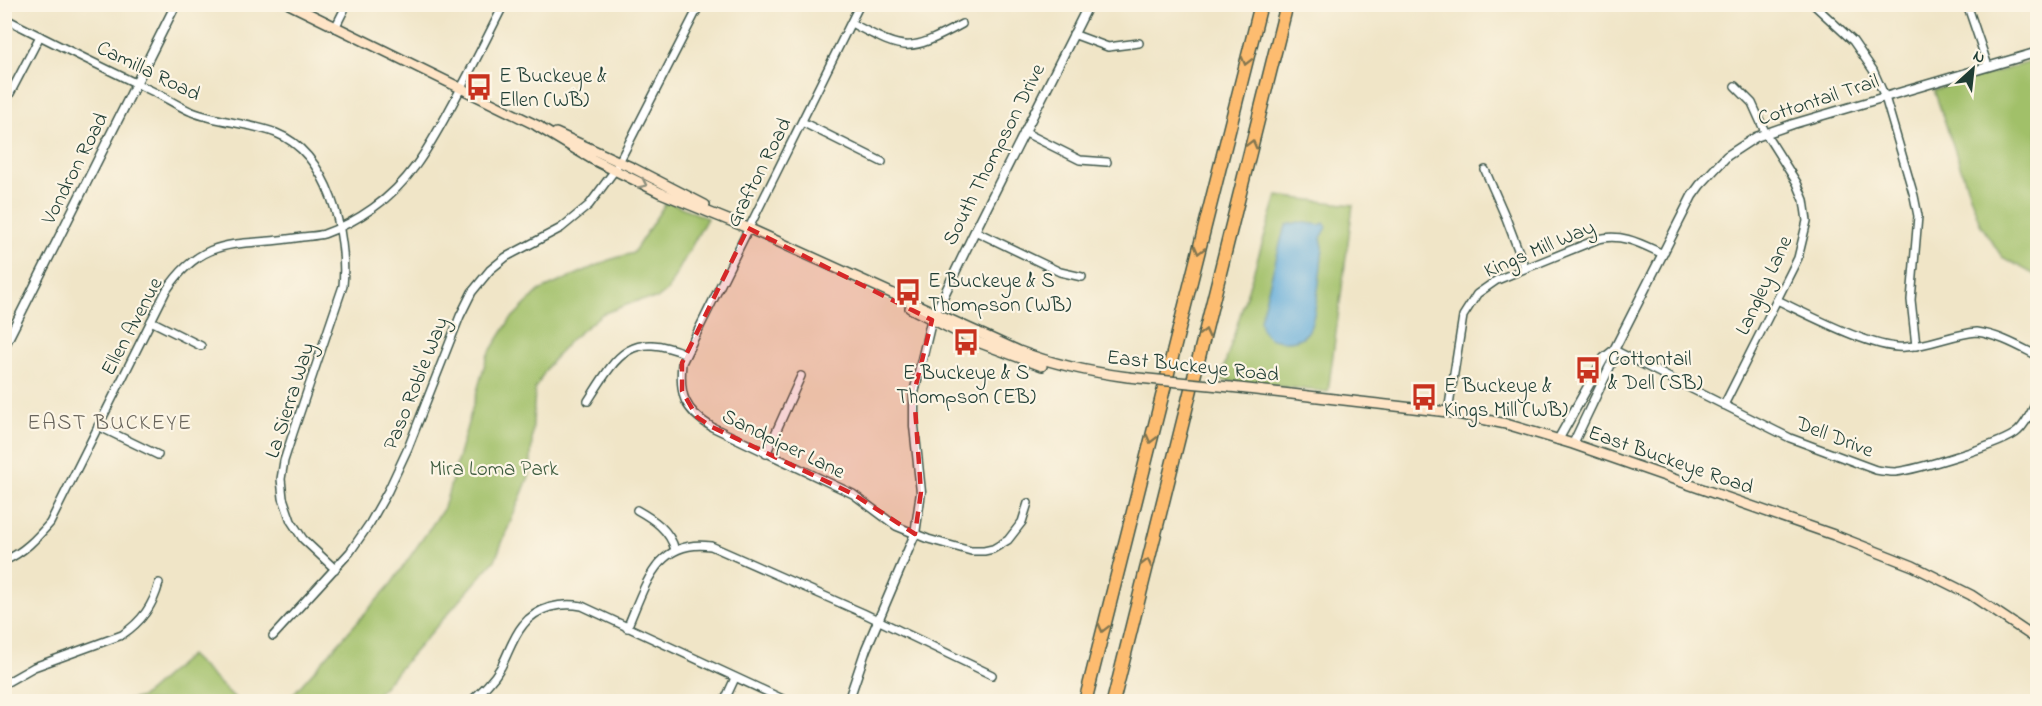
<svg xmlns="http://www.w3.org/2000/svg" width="2042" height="706" font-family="'Indie Flower',sans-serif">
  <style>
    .green { fill: #a1c069; stroke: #607e4e; stroke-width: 1.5 }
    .water { fill: #62abd9; stroke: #407486; stroke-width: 1.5 }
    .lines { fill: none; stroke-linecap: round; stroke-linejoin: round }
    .minor-casing { stroke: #3e564a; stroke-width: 10 }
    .tertiary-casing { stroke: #3e564a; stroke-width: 11 }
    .secondary-casing { stroke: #3e564a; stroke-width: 12 }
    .motorway-casing { stroke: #3e564a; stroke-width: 15 }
    .minor { stroke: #fff; stroke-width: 7 }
    .tertiary { stroke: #fff; stroke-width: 8 }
    .secondary { stroke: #fee4c6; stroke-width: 9 }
    .motorway { stroke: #fdbc70; stroke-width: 12 }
    .secondary-bridge-casing { stroke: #3e564a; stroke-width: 12; stroke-linecap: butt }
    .secondary-bridge { stroke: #fee4c6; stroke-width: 9 }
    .oneway { stroke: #83764f }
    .oneway2 { stroke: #8e907d }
    .marked { fill: #d62828; fill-opacity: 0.2; stroke: #d62828; stroke-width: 4.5; stroke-dasharray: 12 8; stroke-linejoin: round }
    .labels { text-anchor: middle; stroke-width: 4.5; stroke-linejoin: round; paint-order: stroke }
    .street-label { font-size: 21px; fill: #1f3d34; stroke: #fcf5e5 }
    .poi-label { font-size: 21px; fill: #1f3d34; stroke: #fcf5e5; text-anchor: start }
    .park-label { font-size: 21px; fill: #405e41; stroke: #fcf5e5 }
    .neighbourhood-label { font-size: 22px; letter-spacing: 1.5px; fill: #69655c; stroke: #fcf5e5 }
  </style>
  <rect width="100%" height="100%" fill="#fcf5e5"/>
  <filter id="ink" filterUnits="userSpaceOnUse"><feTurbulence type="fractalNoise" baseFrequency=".0167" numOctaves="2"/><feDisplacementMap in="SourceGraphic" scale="12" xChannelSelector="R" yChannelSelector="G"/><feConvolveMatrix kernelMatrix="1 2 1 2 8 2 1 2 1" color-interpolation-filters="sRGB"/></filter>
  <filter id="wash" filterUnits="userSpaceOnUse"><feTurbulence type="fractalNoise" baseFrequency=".008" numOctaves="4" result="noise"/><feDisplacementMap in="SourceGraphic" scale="24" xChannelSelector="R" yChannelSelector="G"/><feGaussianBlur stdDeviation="1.35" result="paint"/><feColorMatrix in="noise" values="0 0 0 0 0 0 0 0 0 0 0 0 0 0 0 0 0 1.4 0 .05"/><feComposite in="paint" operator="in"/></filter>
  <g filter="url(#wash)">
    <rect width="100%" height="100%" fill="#f0e5c7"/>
    <g class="green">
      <path d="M2037,60H2038L2037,276L2002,257L1980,224L1934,90Z"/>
      <path d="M1277,196L1353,205L1328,392L1220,380Z"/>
      <path d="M667,201L707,218L667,291L657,299L640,300L602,314L569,341L548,366L535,389L530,474L495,560L371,701H287L391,584L444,508L487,356L510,320L539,291L609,260L633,253Z"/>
      <path d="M190,655L238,701H125L142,697Z"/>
    </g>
    <path class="water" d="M1299,222L1320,225L1324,223L1327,227L1321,238L1323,247C1321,264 1317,317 1309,330C1302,342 1288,342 1276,340C1265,338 1261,330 1260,320L1283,233L1287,225Z"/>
  </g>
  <g filter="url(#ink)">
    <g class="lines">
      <defs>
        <g id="minor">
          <path d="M860,4L682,363C679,395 684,410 712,427L853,494L896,526L928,539L971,551H984L993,549L1008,540L1022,522L1028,503"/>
          <path d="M1813,4L1853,41L1873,70L1885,97L1914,196L1918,216L1911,300L1916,346"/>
          <path d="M1967,4L1988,66"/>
          <path d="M4,18C53,43 102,67 152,91C165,97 178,106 192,112C217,122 250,123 276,133C329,154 348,235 343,286L293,433L284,461L281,479L283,498L291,521L303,539L335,569"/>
          <path d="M851,23C905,51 907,54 962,24"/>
          <path d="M335,28L347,4"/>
          <path d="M1073,34L1108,47L1139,43"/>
          <path d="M4,105L40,36"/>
          <path d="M802,122L882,162"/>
          <path d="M1024,132L1080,160L1107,162"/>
          <path d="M1485,170L1506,218L1525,268"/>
          <path d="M975,231L1060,272L1082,277"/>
          <path d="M1777,300C1807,314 1874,350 1905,347C1930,346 1952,334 1977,332C1999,335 2018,346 2038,356"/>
          <path d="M151,321L201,346"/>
          <path d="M1614,350L1790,438L1876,470C1882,471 1889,472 1895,472C1915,470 2005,444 2018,431C2027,423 2032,410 2038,399"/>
          <path d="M588,401C616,357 629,330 686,354"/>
          <path d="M1724,405L1798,258L1807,221L1804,200L1797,183L1766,134L1752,103L1735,86"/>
          <path d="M1448,412L1463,316L1477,294L1497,280L1598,239C1623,233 1641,244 1663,254"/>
          <path d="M98,426L158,455"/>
          <path d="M766,454L801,376"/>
          <path d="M637,510C653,519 670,530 675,550"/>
          <path d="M4,561C24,552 36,539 50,523L166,291C206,231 242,248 302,237C309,236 317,236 324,234C341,228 359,218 373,208C411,182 430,145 452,105C470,72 487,38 504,4"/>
          <path d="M627,628C645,587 656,538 711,546L863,613L992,675"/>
          <path d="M273,636L350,552L370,523L388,491L408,448L460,316L472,292L490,270L506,257L561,228L589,205L615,170L700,4"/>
          <path d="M4,684L34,667L122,635C142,621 153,606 159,583"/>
          <path d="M470,702C482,691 493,681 501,667C508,654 513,637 523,625C537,607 561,602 582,606L789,702"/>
          <path d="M724,702L735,678"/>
        </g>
        <g id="tertiary">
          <path d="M4,347L176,4"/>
          <path d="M1558,440L1604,358L1614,350"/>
          <path d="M1573,444L1612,362L1614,350L1692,196L1700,185L1727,156L1756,137L1793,124L2038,52"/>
          <path d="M848,702L866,649L915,534L921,492L914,426V393L931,322L975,231L1089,4"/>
        </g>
        <g id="secondary">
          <path d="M289,4L540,127"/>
          <path d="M537,126L592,159L661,193L748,228L1019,351C1055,365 1090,372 1128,377"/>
          <path d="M556,133L633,168L705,205"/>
          <path d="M910,308L975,341L1042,366"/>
          <path d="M1230,387L1448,412L1506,424L1573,444L1834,535L1913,566L1971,595L2038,640"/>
        </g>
        <g id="motorway">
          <path d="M1085,702L1261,4"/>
          <path d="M1113,702L1287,4"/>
        </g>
      </defs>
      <use href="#minor" class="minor-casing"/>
      <use href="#tertiary" class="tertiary-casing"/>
      <use href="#secondary" class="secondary-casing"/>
      <use href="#motorway" class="motorway-casing"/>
      <use href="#minor" class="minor"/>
      <use href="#tertiary" class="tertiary"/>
      <use href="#secondary" class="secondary"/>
      <use href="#motorway" class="motorway"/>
      <defs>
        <path id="secondary-bridge" d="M1128,377L1230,387"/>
      </defs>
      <use href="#secondary-bridge" class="secondary-bridge-casing"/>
      <use href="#secondary-bridge" class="secondary-bridge"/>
    </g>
    <defs><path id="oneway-chevron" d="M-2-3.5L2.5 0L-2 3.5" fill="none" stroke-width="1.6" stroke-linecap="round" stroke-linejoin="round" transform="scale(1.5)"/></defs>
    <g class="oneway">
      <use href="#oneway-chevron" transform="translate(1246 61) rotate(104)"/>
      <use href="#oneway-chevron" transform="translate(1252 144) rotate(-76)"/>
      <use href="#oneway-chevron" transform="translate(1199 250) rotate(104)"/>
      <use href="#oneway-chevron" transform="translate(1205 333) rotate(-76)"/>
      <use href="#oneway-chevron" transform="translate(1151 439) rotate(104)"/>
      <use href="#oneway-chevron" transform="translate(1147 563) rotate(-76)"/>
      <use href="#oneway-chevron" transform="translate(1103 628) rotate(104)"/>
    </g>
    <use class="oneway2" href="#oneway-chevron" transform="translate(643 184) rotate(26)"/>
  </g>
  <path class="marked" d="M748,228L932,320L914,393L921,492L915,534L853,494L712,427L697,417L682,391V363Z"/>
  <defs>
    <symbol id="bus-bare" viewBox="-9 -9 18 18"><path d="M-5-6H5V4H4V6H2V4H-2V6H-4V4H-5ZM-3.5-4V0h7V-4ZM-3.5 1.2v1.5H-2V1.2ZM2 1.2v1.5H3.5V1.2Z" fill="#c8321e" stroke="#fcf5e5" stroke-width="2.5" paint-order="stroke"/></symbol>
  </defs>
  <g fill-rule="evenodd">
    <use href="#bus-bare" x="460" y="68" width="38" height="38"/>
    <use href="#bus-bare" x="889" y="273" width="38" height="38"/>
    <use href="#bus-bare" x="947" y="323" width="38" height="38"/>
    <use href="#bus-bare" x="1569" y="351" width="38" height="38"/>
    <use href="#bus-bare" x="1405" y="378" width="38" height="38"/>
  </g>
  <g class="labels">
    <g class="street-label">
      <text transform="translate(149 70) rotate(26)" y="7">Camilla Road</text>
      <text transform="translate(1818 99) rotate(-18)" y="7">Cottontail Trail</text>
      <text transform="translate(993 154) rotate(-63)" y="7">South Thompson Drive</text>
      <text transform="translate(74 168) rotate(-63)" y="7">Vondron Road</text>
      <text transform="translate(758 172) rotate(-63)" y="7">Grafton Road</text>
      <text transform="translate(1539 248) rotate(-23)" y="7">Kings Mill Way</text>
      <text transform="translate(1763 285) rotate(-65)" y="7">Langley Lane</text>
      <text transform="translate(131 326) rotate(-62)" y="7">Ellen Avenue</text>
      <text transform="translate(1193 365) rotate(6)" y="7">East Buckeye Road</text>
      <text transform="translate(415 383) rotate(-68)" y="7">Paso Robl'e Way</text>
      <text transform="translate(289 400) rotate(-72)" y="7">La Sierra Way</text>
      <text transform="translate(1835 436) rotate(21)" y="7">Dell Drive</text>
      <text transform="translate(784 443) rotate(26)" y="7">Sandpiper Lane</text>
      <text transform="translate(1671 459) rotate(19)" y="7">East Buckeye Road</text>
    </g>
    <g class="poi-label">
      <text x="499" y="82">E Buckeye &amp;<tspan x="499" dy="24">Ellen (WB)</tspan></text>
      <text x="928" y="287">E Buckeye &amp; S<tspan x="928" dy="24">Thompson (WB)</tspan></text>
      <text x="1608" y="365">Cottontail<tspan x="1608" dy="24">&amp; Dell (SB)</tspan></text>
      <text x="966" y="379" text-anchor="middle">E Buckeye &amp; S<tspan x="966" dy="24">Thompson (EB)</tspan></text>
      <text x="1444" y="392">E Buckeye &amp;<tspan x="1444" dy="24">Kings Mill (WB)</tspan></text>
    </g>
    <g class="park-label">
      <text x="494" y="475">Mira Loma Park</text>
    </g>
    <g class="neighbourhood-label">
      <text x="110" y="429">EAST BUCKEYE</text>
    </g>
  </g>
  <rect width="2042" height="706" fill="none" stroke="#fcf5e5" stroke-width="24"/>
  <g transform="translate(1973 69) rotate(27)" stroke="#fcf5e5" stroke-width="4.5" paint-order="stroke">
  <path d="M0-4.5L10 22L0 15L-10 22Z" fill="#1f3d34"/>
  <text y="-9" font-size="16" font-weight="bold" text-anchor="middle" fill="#1f3d34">N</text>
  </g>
</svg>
